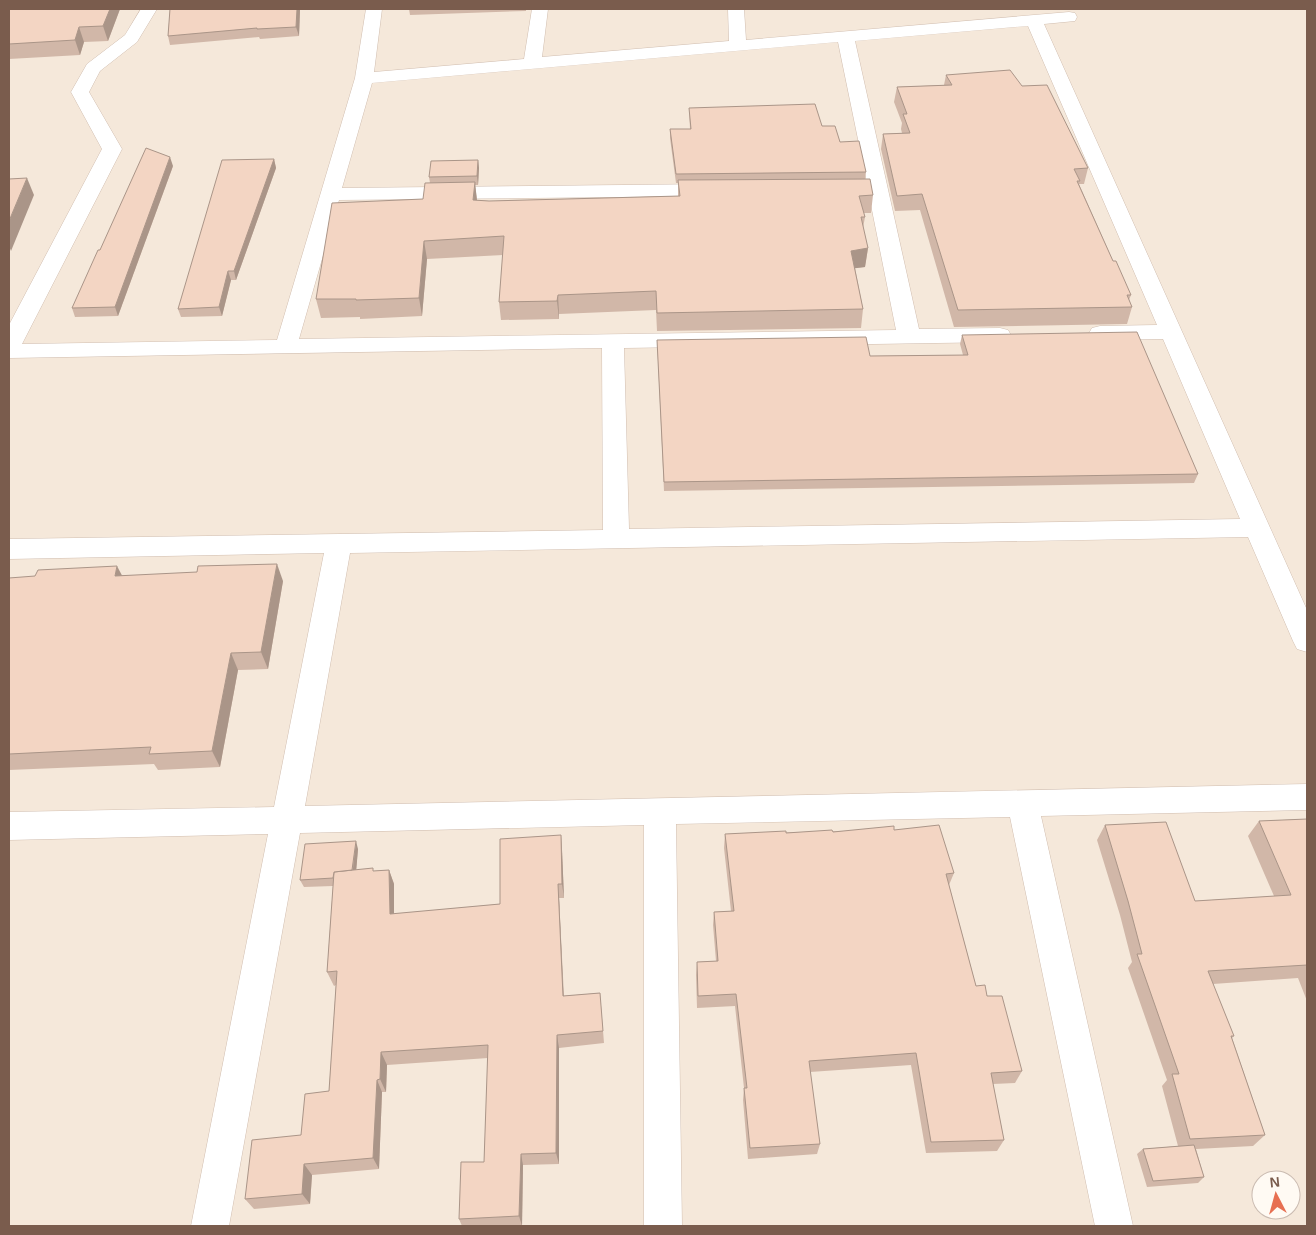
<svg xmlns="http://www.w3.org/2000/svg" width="1316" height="1235" font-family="Arial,sans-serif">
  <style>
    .residential { fill: #f5e8da; fill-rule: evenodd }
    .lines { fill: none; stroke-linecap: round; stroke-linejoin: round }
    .minor-casing { stroke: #d1beb0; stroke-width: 1 }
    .minor { fill: #fff; fill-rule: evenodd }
    .wall { fill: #d1b7a8 }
    .shaded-wall { fill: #aa9588 }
    .building { fill: #f3d5c3; stroke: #aa9588 }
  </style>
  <rect width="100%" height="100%" fill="#fdf6ec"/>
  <path class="residential" d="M9,9H1307V1226H9ZM1261,1180H1291V1210H1261Z"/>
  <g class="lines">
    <defs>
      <path id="minor" d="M141,9H157L137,42L100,71L89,92L122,149L22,344L277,340L355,78L366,9H382L374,72L524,59L532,9H548L542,57L729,41L728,9H744L746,40L1069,12L1075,13L1077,17L1075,21L1044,24L1307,610V652L1297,649L1293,641L1248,537L350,553L305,806L1307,784V810L1041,816L1133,1226H1095L1010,817L676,824L682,1226H644V825L300,833L229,1226H191L268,834L9,840V812L274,807L324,553L9,559V539L603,530L602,348L9,358V325L102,149L71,92L87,64L125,35ZM1028,26L1157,325L1100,326L1092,328L1089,333L1092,338L1100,340L1163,339L1240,519L629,529L624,348L1000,342L1008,340L1011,335L1008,330L1000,328L919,329L855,41ZM838,42L867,183L827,185L824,189L827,193L869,195L896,330L299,339L339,200L714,196L721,194L724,190L721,186L714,184L342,188L372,83Z"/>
    </defs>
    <use href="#minor" class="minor-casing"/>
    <use href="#minor" class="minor"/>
  </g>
  <g class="wall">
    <path d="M9,9H120L108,41L84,42L80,55L9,59Z"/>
    <path d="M170,9H310V10H300L299,36L260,39L259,37L170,45L168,36Z"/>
    <path d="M409,9H526V11L410,15Z"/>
    <path d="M946,75L1022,86L1088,168L1084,184H1079L1113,261L1131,295L1129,300L1132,307L1127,324L954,327L920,210L895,211L881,149L883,134L902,133L901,129L902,123L894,102L897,87L944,85Z"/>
    <path d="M689,108L822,126L840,142L866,172L865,179L873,195L871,213H864L865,217L863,228L868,248L865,267L855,268L863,309L861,328L657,331L656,310L559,314V319L501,320L499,302L503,255L427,259L422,316L360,319V317L321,318L316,299L423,199L430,183L429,177L478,160L479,168L478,185H475L477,200L489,201L678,196V183H676L670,138V129H690Z"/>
    <path d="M274,159L276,168L236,280H231L222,316L181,317L178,309Z"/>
    <path d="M173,166L118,316L75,317L72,308L100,250Z"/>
    <path d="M962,335L1198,474L1194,483L664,491L657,340L870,356L963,355L960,344Z"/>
    <path d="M122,575L283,581L268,669L238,670L220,767L158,770L154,764L9,770V578Z"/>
    <path d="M1307,819V1001L1298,978L1213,984L1234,1036L1232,1038L1265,1135L1253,1146L1196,1149L1204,1177L1198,1183L1147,1187L1137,1154L1143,1149L1178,1146L1162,1086L1167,1080L1128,968L1132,962L1120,915L1097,840L1105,825L1195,901L1274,896L1248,836L1259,821Z"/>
    <path d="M894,830L954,873L949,885L976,986L987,996L1022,1071L1015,1083L993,1084L1004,1140L997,1151L926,1153L911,1065L810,1072L820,1144L817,1154L748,1159L743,1100L744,1088L735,1006L697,1008L696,975L697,962L716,961L713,925L714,912L731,911L724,848L725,834Z"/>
    <path d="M561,835L562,850L564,898H559L564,996L600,993L604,1043L559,1048V1164L523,1165L522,1226H462L459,1219L484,1162L488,1058L387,1065L386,1092H382L379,1169L312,1175L310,1204L254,1209L245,1199L301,1135L329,1091L336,985L334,986L327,972L333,886L304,887L300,880L358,849L356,870L374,871L389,870L394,884V914L500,904Z"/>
  </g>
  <g class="shaded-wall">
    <path d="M110,9H120L108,41L103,26Z"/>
    <path d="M297,9H300V10L299,36L296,27Z"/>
    <path d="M79,27L84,42L80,55L75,40Z"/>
    <path d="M170,157L173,166L118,316L115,307Z"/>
    <path d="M274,159L276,168L236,280L234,271Z"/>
    <path d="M478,160L479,168L478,185L477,176Z"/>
    <path d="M27,178L34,195L11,251L9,246V221Z"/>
    <path d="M475,182L477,201L473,200Z"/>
    <path d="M424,241L427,259L422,316L419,298Z"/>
    <path d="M868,248L865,267L849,269L851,251Z"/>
    <path d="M228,271L231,280L222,316L219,307Z"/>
    <path d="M558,295L559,314V319L557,301Z"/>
    <path d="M277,564L283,581L268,669L261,652Z"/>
    <path d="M117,566L126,583L115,576Z"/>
    <path d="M231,653L238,670L220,767L212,751Z"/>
    <path d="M561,835L562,850L564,898L562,884Z"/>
    <path d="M356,841L358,849L355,885L352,877Z"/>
    <path d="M389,870L394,884V928L390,914Z"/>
    <path d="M558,884L559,898L564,1009L563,996Z"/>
    <path d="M557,1035L559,1048V1164L556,1153Z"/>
    <path d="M381,1052L387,1065L386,1092L380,1079Z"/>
    <path d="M377,1080L382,1092L379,1169L373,1158Z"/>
    <path d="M521,1154L523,1165L522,1226L519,1216Z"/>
    <path d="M304,1164L312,1175L310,1204L302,1194Z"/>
  </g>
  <g class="building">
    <path d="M9,9H110L103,26L79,27L75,40L9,44Z"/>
    <path d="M170,9H297L296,27L257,29V28L168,36Z"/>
    <path d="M1010,70L1022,86L1047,85L1088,168L1074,169L1080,181H1077L1113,261H1116L1131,295H1127L1132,307L958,310L922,194L897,196L883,134L910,133L903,114H907L897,87L952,85L946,75Z"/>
    <path d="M815,104L822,126H835L840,142L859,141L866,172L676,174L670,129H691L689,108Z"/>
    <path d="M146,148L170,157L115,307L72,308L98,250H100Z"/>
    <path d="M274,159L234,271H228L219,307L178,309L222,160Z"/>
    <path d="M478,160L477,176L429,177L431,161Z"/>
    <path d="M27,178L9,221V179Z"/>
    <path d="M870,179L873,195L859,196L865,217H861L868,248L851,251L863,309L657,313L656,291L558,295L557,301L499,302L504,236L424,241L419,298L356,300V299H316L332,203L423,199L425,183L475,182L473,200L489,201L680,196L678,180Z"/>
    <path d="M1137,332L1198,474L664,482L657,340L866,337L870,356L968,355L962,335Z"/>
    <path d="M277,564L261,652L231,653L212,751L149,754L151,747L9,754V578L35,576L38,570L117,566L115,576L197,572L198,566Z"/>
    <path d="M1307,819V965L1208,971L1234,1036H1231L1265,1135L1190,1139L1172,1074H1179L1137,954H1142L1128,901L1105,825L1166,822L1195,901L1291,895L1259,821Z"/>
    <path d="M939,825L954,873L946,874L976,986L985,985L987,996H1002L1022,1071L991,1073L1004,1140L931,1142L916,1053L809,1061L820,1144L750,1148L744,1088H747L736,994L698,996L697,962L718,961L714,912L734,911L725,834L786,831V833L832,830L833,832L894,826V830Z"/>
    <path d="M561,835L562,884H558L563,996L600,993L603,1031L557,1035L556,1153L521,1154L519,1216L459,1219L461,1162H484L488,1045L381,1052L380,1079L377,1080L373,1158L304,1164L302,1194L245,1199L252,1140L301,1135L305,1094L329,1091L337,971L327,972L334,872L373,868V871L389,870L390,914L500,904V839Z"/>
    <path d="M356,841L352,870L334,872L333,878L300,880L305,844Z"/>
    <path d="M1194,1145L1204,1177L1153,1181L1143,1149Z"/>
  </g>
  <rect width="1316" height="1235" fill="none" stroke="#7a5c4d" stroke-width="20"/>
  <g transform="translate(1276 1195) rotate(354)"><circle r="24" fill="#fffaf3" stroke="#cabbb1"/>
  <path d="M0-4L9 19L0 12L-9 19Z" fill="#e76f51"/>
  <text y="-8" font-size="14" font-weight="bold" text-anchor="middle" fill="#7a5c4d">N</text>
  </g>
</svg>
